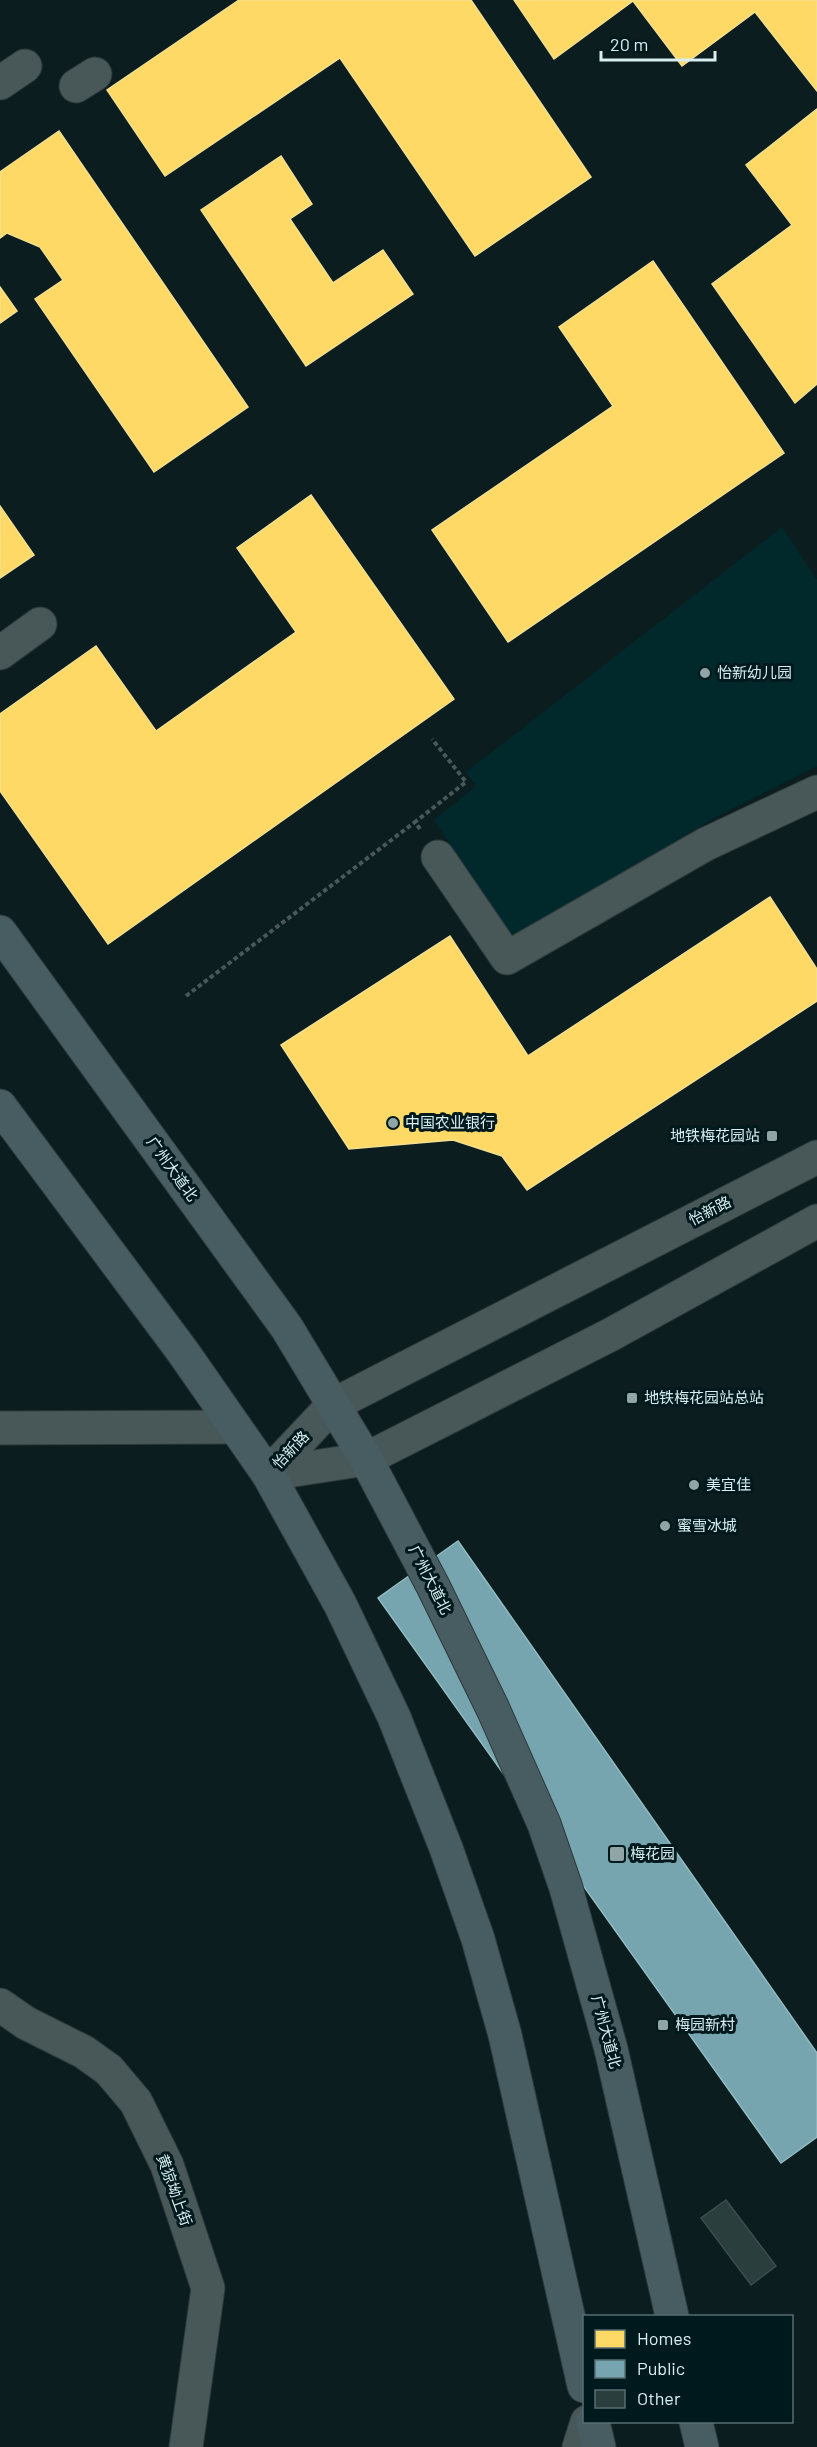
<svg xmlns="http://www.w3.org/2000/svg" width="817" height="2447" font-family="Barlow,'Noto Sans SC',sans-serif">
  <style>
    .built { fill: #01292c }
    .homes { fill: #ffd966; stroke: #f3df8f; stroke-width: 1.5 }
    .public { fill: #76a5af; stroke: #93bbc2; stroke-width: 1.5 }
    .building { fill: #2a3e3d; stroke: #3d4c4c; stroke-width: 1.5 }
    .lines { fill: none; stroke-linecap: round; stroke-linejoin: round }
    .street-casing { stroke: #2d393a; stroke-width: 35 }
    .secondary-casing { stroke: #2d393a; stroke-width: 35 }
    .highway-casing { stroke: #2d393a; stroke-width: 35 }
    .path { stroke: #495758; stroke-width: 4; stroke-dasharray: 4.5 3; stroke-linecap: butt }
    .street { stroke: #485758; stroke-width: 33 }
    .secondary { stroke: #485758; stroke-width: 33 }
    .highway { stroke: #485d61; stroke-width: 33 }
    .poi-dot { fill: #90a5a6; stroke: #00191c; stroke-width: 2 }
    .labels { text-anchor: middle; stroke-width: 6; stroke-linejoin: round; paint-order: stroke }
    .poi-label { font-size: 15px; fill: #d8eef0; stroke: #00191c; text-anchor: start }
    .street-label { font-size: 15px; fill: #d8eef0; stroke: #00191c }
  </style>
  <rect width="100%" height="100%" fill="#0b1d1e"/>
  <path class="built" d="M782,527L817,580V766L718,816L512,939L434,820L476,786L466,772Z"/>
  <g class="homes">
    <path d="M239,0H471L591,177L475,256L340,58L165,176L107,90Z"/>
    <path d="M514,0H817V91L755,12L682,66L633,1L554,59Z"/>
    <path d="M817,109V384L795,403L712,284L792,225L746,165Z"/>
    <path d="M59,131L248,407L154,472L35,299L63,280L40,247L7,233L0,238V172Z"/>
    <path d="M281,156L312,204L290,219L333,283L383,250L413,294L306,366L201,210Z"/>
    <path d="M653,261L784,453L508,642L432,530L613,406L559,327Z"/>
    <path d="M0,287L17,311L0,323Z"/>
    <path d="M311,495L454,699L108,944L0,791V714L96,646L156,731L296,632L237,548Z"/>
    <path d="M0,506L34,555L0,578Z"/>
    <path d="M770,897L817,969V1001L527,1190L502,1156L453,1140L349,1149L281,1045L450,936L528,1056Z"/>
  </g>
  <path class="public" d="M458,1541L817,2053V2137L781,2163L378,1598Z"/>
  <path class="building" d="M726,2200L776,2266L751,2285L701,2218Z"/>
  <g class="lines">
    <defs>
      <g id="street">
        <path d="M0,83L25,66"/>
        <path d="M76,86L95,74"/>
        <path d="M0,653L40,624"/>
        <path d="M438,857L507,958L706,844L817,792"/>
        <path d="M0,1428L235,1427"/>
        <path d="M0,2005L26,2023L84,2052L109,2070L136,2102L167,2165L208,2288L186,2447"/>
      </g>
      <g id="secondary">
        <path d="M268,1474L333,1405L817,1157"/>
        <path d="M268,1474L366,1459L610,1335L817,1221"/>
        <path d="M579,2447L587,2422"/>
      </g>
      <g id="highway">
        <path d="M0,932L287,1328L366,1459L433,1586L493,1709L544,1824L566,1888L611,2049L672,2316"/>
        <path d="M0,1106L183,1352L268,1474L340,1604L394,1717L446,1848L478,1939L505,2035L584,2386"/>
        <path d="M593,2422L599,2447"/>
        <path d="M696,2422L702,2447"/>
      </g>
    </defs>
    <use href="#street" class="street-casing"/>
    <use href="#secondary" class="secondary-casing"/>
    <use href="#highway" class="highway-casing"/>
    <g class="path">
      <path d="M420,829L415,822L466,782L432,739"/>
      <path d="M186,996L415,822"/>
    </g>
    <use href="#street" class="street"/>
    <use href="#secondary" class="secondary"/>
    <use href="#highway" class="highway"/>
  </g>
  <g class="poi-dot">
    <circle cx="705" cy="673" r="6"/>
    <circle cx="393" cy="1123" r="6"/>
    <rect x="766" y="1130" width="12" height="12" rx="3"/>
    <rect x="626" y="1392" width="12" height="12" rx="3"/>
    <circle cx="694" cy="1485" r="6"/>
    <circle cx="665" cy="1526" r="6"/>
    <rect x="609" y="1846" width="16" height="16" rx="3"/>
    <rect x="657" y="2019" width="12" height="12" rx="3"/>
  </g>
  <g class="labels">
    <g class="poi-label">
      <text x="717" y="678">怡新幼儿园</text>
      <text x="405" y="1128">中国农业银行</text>
      <text x="760" y="1141" text-anchor="end">地铁梅花园站</text>
      <text x="644" y="1403">地铁梅花园站总站</text>
      <text x="706" y="1490">美宜佳</text>
      <text x="677" y="1531">蜜雪冰城</text>
      <text x="630" y="1859">梅花园</text>
      <text x="675" y="2030">梅园新村</text>
    </g>
    <g class="street-label">
      <text transform="translate(172 1169) rotate(54)" y="5">广州大道北</text>
      <text transform="translate(710 1211) rotate(-27)" y="5">怡新路</text>
      <text transform="translate(291 1450) rotate(-47)" y="5">怡新路</text>
      <text transform="translate(430 1580) rotate(63)" y="5">广州大道北</text>
      <text transform="translate(606 2032) rotate(75)" y="5">广州大道北</text>
      <text transform="translate(174 2190) rotate(70)" y="5">黄猄坳上街</text>
    </g>
  </g>
  <rect x="583" y="2315" width="210" height="108" fill="#00191c" stroke="#566e71" stroke-width="1.5"/>
  <rect x="595" y="2330" width="30" height="18" fill="#ffd966" stroke="#566e71" stroke-width="1.5"/>
  <text x="637" y="2345" font-size="18" fill="#d8eef0">Homes</text>
  <rect x="595" y="2360" width="30" height="18" fill="#76a5af" stroke="#566e71" stroke-width="1.5"/>
  <text x="637" y="2375" font-size="18" fill="#d8eef0">Public</text>
  <rect x="595" y="2390" width="30" height="18" fill="#2a3e3d" stroke="#566e71" stroke-width="1.5"/>
  <text x="637" y="2405" font-size="18" fill="#d8eef0">Other</text>
  <path d="M601 51v9h114v-9" fill="none" stroke="#d8eef0" stroke-width="3"/>
  <text x="610" y="51" font-size="18" fill="#d8eef0" stroke="#00191c" stroke-width="4.5" paint-order="stroke">20 m</text>
</svg>
